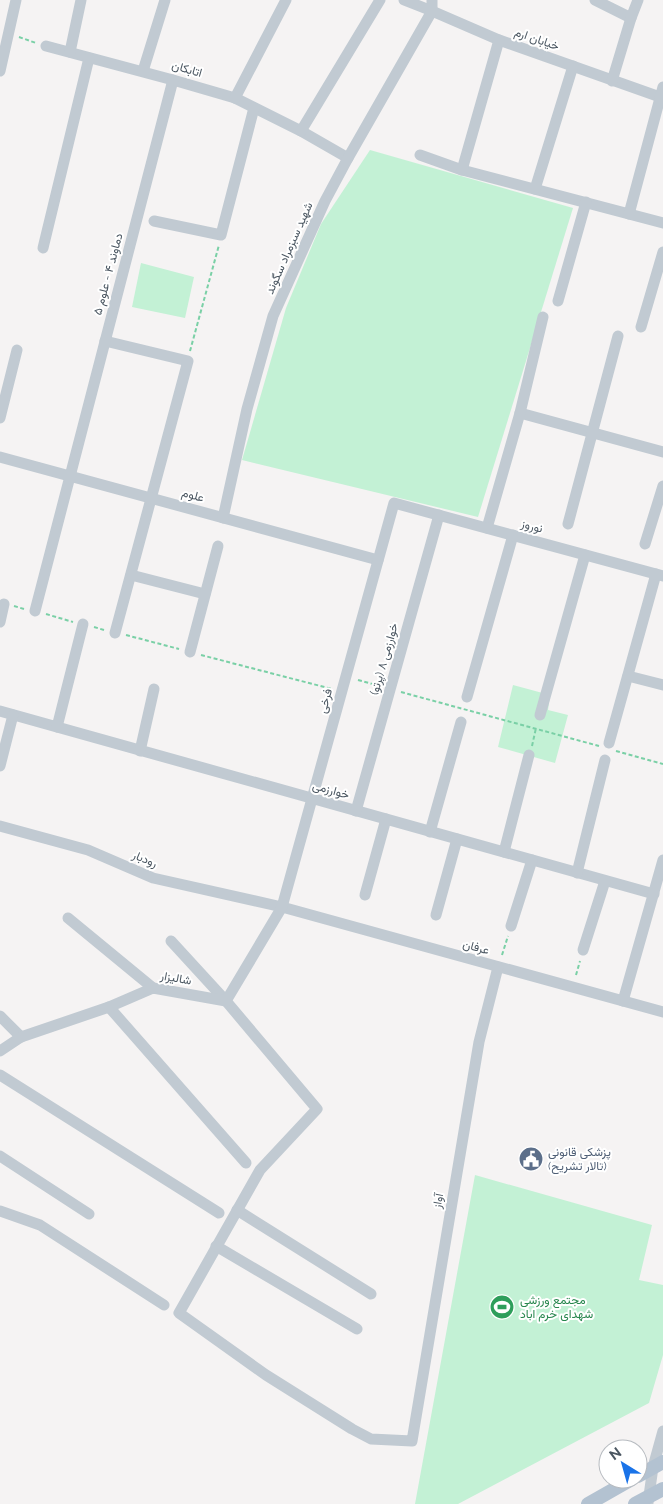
<svg xmlns="http://www.w3.org/2000/svg" width="663" height="1504" font-family="Raleway,Vazirmatn,sans-serif">
  <style>
    .green { fill: #c3f1d5 }
    .lines { fill: none; stroke-linecap: round; stroke-linejoin: round }
    .path { stroke: #7ad0a6; stroke-width: 2; stroke-dasharray: 4 2.5; stroke-linecap: butt }
    .minor { stroke: #c1cad2; stroke-width: 11 }
    .major { stroke: #b3c2d1; stroke-width: 14 }
    .labels { text-anchor: middle; stroke-width: 4; stroke-linejoin: round; paint-order: stroke }
    .street-label { font-size: 12px; fill: #4a5661; stroke: #fff }
    .service-label { font-size: 12px; fill: #4e5e75; stroke: #fff; text-anchor: start }
    .leisure-label { font-size: 12px; fill: #27864d; stroke: #fff; text-anchor: start }
  </style>
  <rect width="100%" height="100%" fill="#f5f3f3"/>
  <g class="green">
    <path d="M370,150L573,208L478,517L242,460L286,308L321,224Z"/>
    <path d="M141,263L194,277L185,318L132,307Z"/>
    <path d="M513,685L550,695L548,710L568,715L555,763L498,747Z"/>
    <path d="M475,1175L652,1225L639,1280L663,1285V1355L649,1403L458,1504H415Z"/>
  </g>
  <g class="lines">
    <g class="path">
      <path d="M19,37L36,43"/>
      <path d="M190,351L219,245"/>
      <path d="M14,606L24,609"/>
      <path d="M46,614L73,622"/>
      <path d="M94,627L104,630"/>
      <path d="M126,635L179,649"/>
      <path d="M201,655L332,689"/>
      <path d="M358,680L380,686"/>
      <path d="M401,692L599,746"/>
      <path d="M532,746L536,728"/>
      <path d="M616,751L663,764"/>
      <path d="M502,955L508,936"/>
      <path d="M576,975L580,961"/>
    </g>
    <g class="minor">
      <path d="M404,0L432,11L499,40L663,98"/>
      <path d="M595,0L631,18"/>
      <path d="M46,46L173,80L235,98L301,131L348,158"/>
      <path d="M70,52L81,0"/>
      <path d="M0,71L16,0"/>
      <path d="M143,71L165,0"/>
      <path d="M612,81L631,18L638,0"/>
      <path d="M235,98L286,0"/>
      <path d="M301,131L380,0"/>
      <path d="M420,155L462,170L663,223"/>
      <path d="M462,170L499,40"/>
      <path d="M535,189L573,66"/>
      <path d="M629,214L663,87"/>
      <path d="M154,221L221,235L254,108"/>
      <path d="M43,248L89,58"/>
      <path d="M558,301L586,202"/>
      <path d="M641,327L663,252"/>
      <path d="M105,341L188,361L115,633"/>
      <path d="M520,413L663,452"/>
      <path d="M0,418L17,350"/>
      <path d="M0,457L378,560"/>
      <path d="M223,518L247,409L273,316L325,201L348,158L432,11V0"/>
      <path d="M568,524L618,336"/>
      <path d="M487,528L520,413L543,317"/>
      <path d="M645,544L663,486"/>
      <path d="M131,575L205,594"/>
      <path d="M35,611L173,80"/>
      <path d="M0,622L4,604"/>
      <path d="M190,652L218,546"/>
      <path d="M628,676L663,685"/>
      <path d="M467,697L513,535"/>
      <path d="M0,711L654,894"/>
      <path d="M540,715L585,555"/>
      <path d="M57,727L83,624"/>
      <path d="M609,743L656,574"/>
      <path d="M140,751L154,689"/>
      <path d="M0,766L13,715"/>
      <path d="M356,811L439,515"/>
      <path d="M0,826L88,850L153,878L282,907L663,1012"/>
      <path d="M430,832L461,722"/>
      <path d="M504,852L529,755"/>
      <path d="M577,873L605,760"/>
      <path d="M365,895L386,819"/>
      <path d="M436,915L457,839"/>
      <path d="M68,918L153,988"/>
      <path d="M511,926L532,860"/>
      <path d="M171,941L226,1001L317,1109L260,1170L179,1313L266,1375L352,1429L371,1439L412,1441L479,1042L498,967"/>
      <path d="M583,950L605,881"/>
      <path d="M623,1001L663,860"/>
      <path d="M109,1007L246,1163"/>
      <path d="M0,1016L21,1037"/>
      <path d="M0,1051L21,1037L109,1007L153,988L226,1001L282,907L394,503L663,576"/>
      <path d="M0,1075L219,1213"/>
      <path d="M0,1156L89,1214"/>
      <path d="M237,1210L371,1294"/>
      <path d="M0,1211L40,1225L164,1305"/>
      <path d="M216,1246L357,1329"/>
      <path d="M648,1503L653,1467L663,1431"/>
    </g>
    <g class="major">
      <path d="M638,1476L663,1462"/>
      <path d="M588,1504L632,1479"/>
      <path d="M635,1504L663,1489"/>
    </g>
  </g>
  <defs>
    <symbol id="civic-disc" viewBox="-11 -11 22 22"><circle r="9.5" fill="#5c6f8a" stroke="#fff"/><path d="M-.6-6.5H3V-4.5H.6V-3L4-1V1h2V6H-6V1h2V-1L-.6-3ZM-1.2 2.5V6h2.4V2.5Z" fill="#fff"/></symbol>
    <symbol id="stadium-disc" viewBox="-11 -11 22 22"><circle r="9.5" fill="#2e9e5b" stroke="#fff"/><path d="M0-5a6.5 5 0 1 0 0 10a6.5 5 0 1 0 0-10ZM-3.5-1.8h7v3.6h-7Z" fill="#fff"/></symbol>
  </defs>
  <g fill-rule="evenodd">
    <use href="#civic-disc" x="517" y="1145" width="28" height="28"/>
    <use href="#stadium-disc" x="488" y="1293" width="28" height="28"/>
  </g>
  <g class="labels">
    <g class="street-label">
      <text transform="translate(537 39) rotate(19)" y="4">خیابان ارم</text>
      <text transform="translate(187 69) rotate(16)" y="4">اتابکان</text>
      <text transform="translate(289 248) rotate(-66)" y="4">شهید سبزمراد سگوند</text>
      <text transform="translate(108 274) rotate(-75)" y="4">دماوند ۴ - علوم ۵</text>
      <text transform="translate(193 495) rotate(15)" y="4">علوم</text>
      <text transform="translate(532 526) rotate(15)" y="4">نوروز</text>
      <text transform="translate(384 659) rotate(-74)" y="4">خوارزمی ۸ (پرتو)</text>
      <text transform="translate(325 701) rotate(-75)" y="4">فرخی</text>
      <text transform="translate(331 790) rotate(16)" y="4">خوارزمی</text>
      <text transform="translate(145 859) rotate(23)" y="4">رودبار</text>
      <text transform="translate(476 947) rotate(15)" y="4">عرفان</text>
      <text transform="translate(176 978) rotate(10)" y="4">شالیزار</text>
      <text transform="translate(438 1201) rotate(-80)" y="4">آواز</text>
    </g>
    <g class="service-label">
      <text x="548" y="1156">پزشکی قانونی<tspan x="548" dy="14">(تالار تشریح)</tspan></text>
    </g>
    <g class="leisure-label">
      <text x="520" y="1304">مجتمع ورزشی<tspan x="520" dy="14">شهدای خرم اباد</tspan></text>
    </g>
  </g>
  <g transform="translate(623 1464) rotate(323)"><circle r="24" fill="#ffffff" stroke="#b7bbc0"/>
  <path d="M0-4L9 19L0 12L-9 19Z" fill="#1a73e8"/>
  <text y="-8" font-size="14" font-weight="bold" text-anchor="middle" fill="#4a5661">N</text>
  </g>
</svg>
